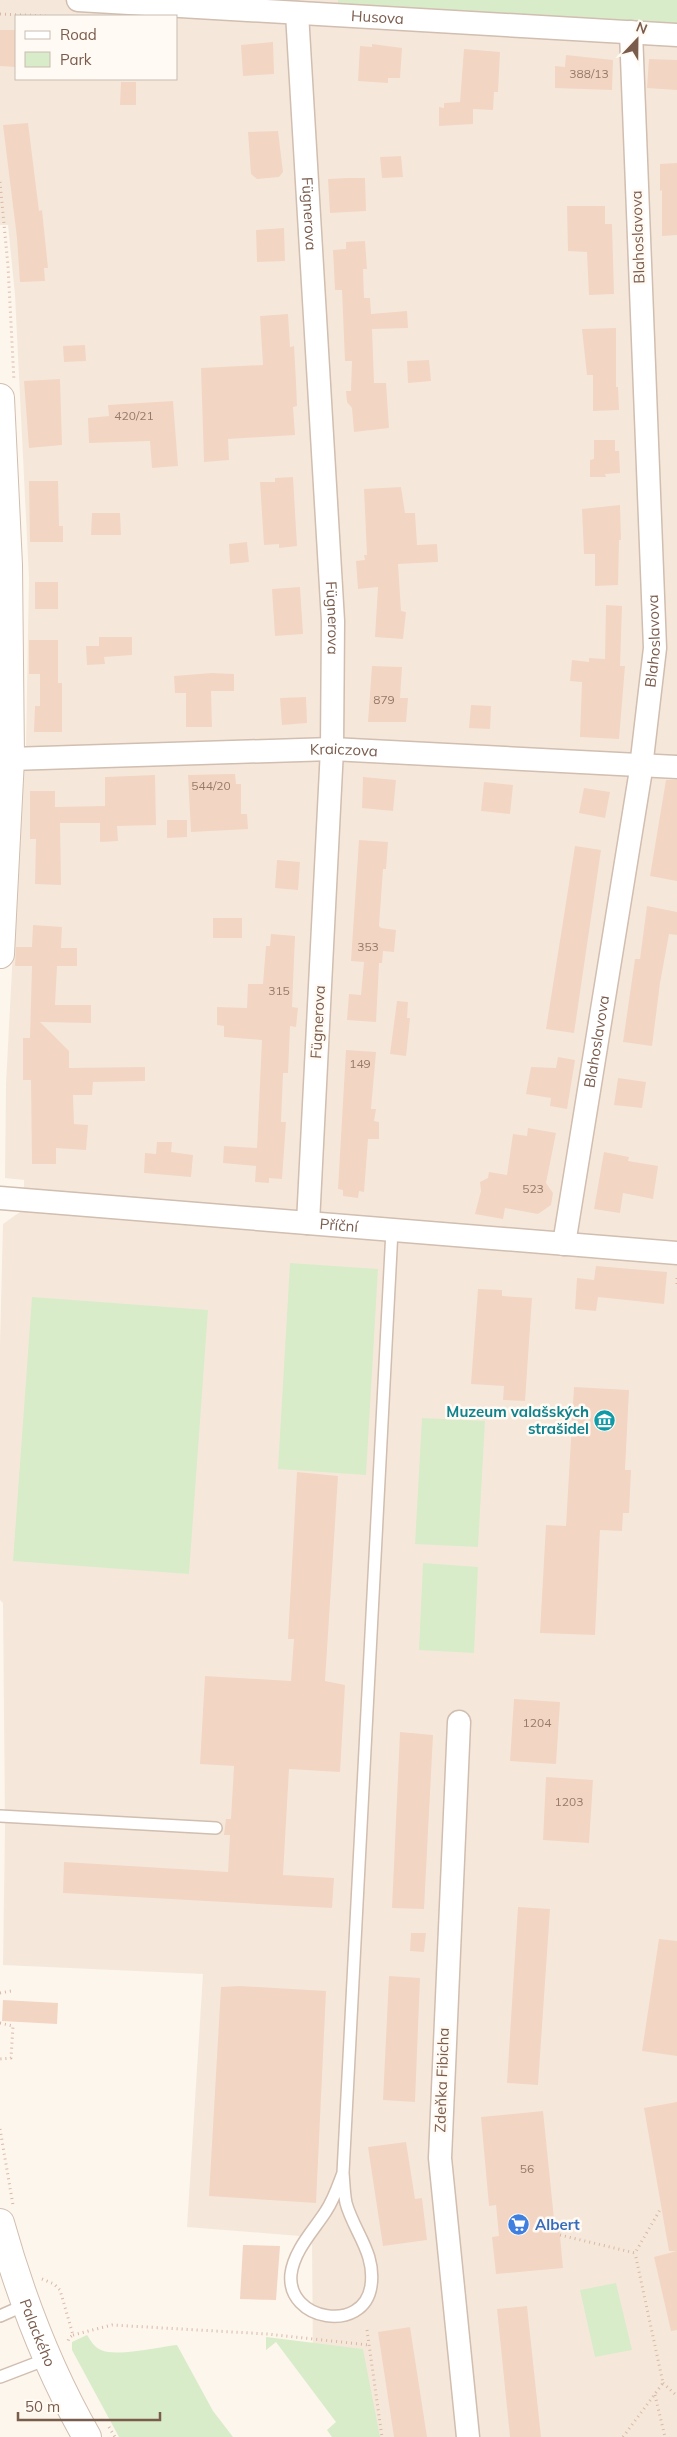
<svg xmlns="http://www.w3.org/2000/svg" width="677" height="2437" font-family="Mulish,sans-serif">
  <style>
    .residential { fill: #f5e8da; fill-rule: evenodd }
    .green { fill: #d8ecc9 }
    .building { fill: #f3d5c3 }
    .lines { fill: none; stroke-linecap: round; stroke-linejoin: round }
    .service-casing { stroke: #d1beb0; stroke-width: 14 }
    .minor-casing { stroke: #d1beb0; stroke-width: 25 }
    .tertiary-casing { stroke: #d1beb0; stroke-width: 30 }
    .path { stroke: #d9b8a5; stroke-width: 3; stroke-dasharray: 1 4; stroke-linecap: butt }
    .service { stroke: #fff; stroke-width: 11 }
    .minor { stroke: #fff; stroke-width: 22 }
    .tertiary { stroke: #fff; stroke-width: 28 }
    .labels { text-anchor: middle; stroke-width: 5; stroke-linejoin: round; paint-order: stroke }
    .number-label { font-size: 12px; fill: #987a6a }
    .street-label { font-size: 15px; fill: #7a5c4d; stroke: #fffaf3 }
    .culture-label { font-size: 15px; font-weight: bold; fill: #0d838f; stroke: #fffaf3; text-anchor: end }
    .shop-label { font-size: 15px; font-weight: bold; fill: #366cbe; stroke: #fffaf3; text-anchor: start }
  </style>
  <rect width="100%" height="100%" fill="#fdf6ec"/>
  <path class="residential" d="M0,0H677V2437H347L313,2369L312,2237L187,2227L203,1974L3,1965L5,1826L3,1603L0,1600V1344L3,1224L24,1209V1180L5,1178L6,1084L22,777L26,745L29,578L15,295L8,225H0ZM16,16H176V79H16Z"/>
  <g class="green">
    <path d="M338,0H677V35L338,15Z"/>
    <path d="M290,1263L378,1269L366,1475L278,1469Z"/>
    <path d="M32,1297L208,1310L189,1574L13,1561Z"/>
    <path d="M422,1418L485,1421L478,1547L415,1544Z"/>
    <path d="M423,1563L478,1567L474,1653L419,1650Z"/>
    <path d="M616,2283L632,2350L595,2357L580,2290Z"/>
    <path d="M87,2335C91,2341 94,2347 101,2350C117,2357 158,2347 177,2345L213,2411L233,2437H119L72,2350V2342Z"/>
    <path d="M266,2337L363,2349L380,2437H332L327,2430L336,2422L276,2342L266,2350Z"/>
  </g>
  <g class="building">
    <path d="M0,30H16V67L0,66Z"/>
    <path d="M273,42L274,74L243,76L241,45Z"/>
    <path d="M372,44L402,48L400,78H388V83L358,81L360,46L372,47Z"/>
    <path d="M464,49L500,52L498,92H494L493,110L473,109V124L439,126V107L444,108V103L460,102Z"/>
    <path d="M566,55L613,60L612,90L555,88V66L565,67Z"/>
    <path d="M649,59L677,60V90L647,88Z"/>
    <path d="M121,82H136V105H120Z"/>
    <path d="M28,123L39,211L42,210L48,268H44L45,281L20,282L17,238L3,125Z"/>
    <path d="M278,131L283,172L279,177L257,179L251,174L248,132Z"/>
    <path d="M401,156L403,177L382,178L380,157Z"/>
    <path d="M677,163V235L662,236V190L660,191V164Z"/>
    <path d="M348,178H365L366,211L330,213L328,179Z"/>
    <path d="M567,206H605V224H612L614,294L589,295L587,252L568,251Z"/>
    <path d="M284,228L285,261L257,262L256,230Z"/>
    <path d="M365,241L367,269H363L364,298H370L371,314L407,311L408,328L372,329L374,383H386L389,428L354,432L352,408L347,402L346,391H351L352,361H345L342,290H335L333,250L346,249V242Z"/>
    <path d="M288,314L290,347L294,346L296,382L297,406L293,407L295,435L228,439L229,460L204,462L201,368L263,365L260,316Z"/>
    <path d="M616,328V387H618L619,410L593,411V375H587L582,329Z"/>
    <path d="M85,345L86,361L64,362L63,346Z"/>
    <path d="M429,360L431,381L408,383L407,361Z"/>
    <path d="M60,379L62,445L29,448L24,381Z"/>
    <path d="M173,401L178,466L152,468L150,441L89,443L88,418L109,416L108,405Z"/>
    <path d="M594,440H615V451H619L620,473L605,474L606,477H590V460L594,459Z"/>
    <path d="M293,477L297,546L279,548V544L264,545L260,482H275V478Z"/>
    <path d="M29,481H58L59,526H63V542H30Z"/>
    <path d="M401,487L405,513H415L417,545L437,544L438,562L398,564L401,611L406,612L403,639L375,637L378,587L358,589L356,561L365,560L364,555H367L364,489Z"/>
    <path d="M620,505L621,540H619L618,585L595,586V554H584L582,509Z"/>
    <path d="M92,513H120L121,535H91Z"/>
    <path d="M247,542L249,562L230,564L229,544Z"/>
    <rect x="35" y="582" width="23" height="27"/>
    <path d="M300,587L303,634L275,636L272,589Z"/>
    <path d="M606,605L622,606L620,666H625L619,739L580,737L582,682L570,681L572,660L589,662V658L605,659Z"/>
    <path d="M99,637H132V655L104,657L105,664L87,665L86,646H99Z"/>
    <path d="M29,640H58V683H62V732H34L35,706H40V674H29Z"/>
    <path d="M372,666L402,667L400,698H408L406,722H368Z"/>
    <path d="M212,673L234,674V691H211L212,727H186V693H175L174,676Z"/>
    <path d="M306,697L307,723L282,725L280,698Z"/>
    <path d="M471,705L491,706L490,729L469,728Z"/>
    <path d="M230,774H235L236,784H241V814H247L248,829L191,832L188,775Z"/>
    <path d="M155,775L156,825L117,826L118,841L100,842V823H60L61,885L35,884L36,839H30V791H55V807L105,806V777Z"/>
    <path d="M363,777L396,780L393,811L362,808Z"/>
    <path d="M666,780H677V881L650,876Z"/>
    <path d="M484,782L513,785L510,814L481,811Z"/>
    <path d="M584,788L610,792L605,818L579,813Z"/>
    <path d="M167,820H187V837L167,838Z"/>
    <path d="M359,840L388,842L386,869H383L379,926L381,928L396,930L394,952L383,951L382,963H379L376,1022L347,1020L349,994L361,995L364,962L351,961Z"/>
    <path d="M575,846L601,850L574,1033L546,1029Z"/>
    <path d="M277,860L300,862L298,890L275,888Z"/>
    <path d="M647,906L677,912V935L669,934L660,983L652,1046L623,1042L635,959H640Z"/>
    <rect x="213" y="918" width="29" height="20"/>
    <path d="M33,925L62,927L61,948H77V966H57L55,1005H91V1023L40,1022L69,1051V1068L145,1067V1081L93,1082L92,1095H73L74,1124L88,1125L86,1150L56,1148V1164H32L31,1080H23V1038H30L32,966H15L16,947H32Z"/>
    <path d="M271,934L295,936L292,1007L298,1008L296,1027L290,1026L288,1073H283L281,1122H286L282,1179L269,1178V1183L255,1182L256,1166L223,1163L224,1146L257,1148L262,1040L224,1037V1026L217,1025V1007L247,1008L248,984H263L266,946H270Z"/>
    <path d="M397,1001L408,1002L407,1018H410L406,1056L390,1054Z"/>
    <path d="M346,1050L376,1052L371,1109H376L374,1121L379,1122V1139H368L364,1192L359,1191L358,1198L343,1196V1190L338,1189Z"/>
    <path d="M558,1057L575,1060L567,1109L550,1106L551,1098L526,1094L531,1067L556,1068Z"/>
    <path d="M618,1078L646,1082L642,1108L614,1105Z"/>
    <path d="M528,1128L556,1133L546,1183L553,1193L551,1205L538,1214L505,1208L503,1219L475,1214L481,1191L480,1182L488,1178L489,1172L507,1175L513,1134L527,1136Z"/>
    <path d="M157,1142H172L171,1152L193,1155L191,1177L144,1173L145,1153L156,1154Z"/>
    <path d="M604,1152L629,1157L628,1161L658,1166L653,1199L623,1193L620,1213L594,1209Z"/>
    <path d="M596,1266L667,1272L664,1304L598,1297L596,1311L575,1309L577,1278L594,1280Z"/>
    <path d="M478,1289L502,1290V1296L532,1298L525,1401L503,1400L504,1386L471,1384Z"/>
    <path d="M574,1387L629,1390L625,1470H631L629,1513H623L622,1531L600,1530L595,1635L540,1633L546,1525L566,1526Z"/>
    <path d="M297,1472L338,1476L325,1681L345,1685L340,1772L289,1769L283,1875L334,1878L332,1908L63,1893L64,1862L228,1872L230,1835H224L226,1819H231L234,1766L200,1764L205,1676L291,1681L294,1639H288Z"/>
    <path d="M514,1699L560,1702L556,1764L510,1761Z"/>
    <path d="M400,1732L433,1735L424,1909L392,1908Z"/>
    <path d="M546,1777L593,1780L589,1843L543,1840Z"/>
    <path d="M518,1907L550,1909L538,2085L507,2083Z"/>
    <path d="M411,1933H426L424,1952L410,1951Z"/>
    <path d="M659,1939L677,1941V2056L642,2051Z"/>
    <path d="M389,1976L420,1978L415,2102L383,2100Z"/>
    <path d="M240,1986L326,1991L316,2203L209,2196L221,1987Z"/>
    <path d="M3,2000L58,2003L57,2024L2,2021Z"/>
    <path d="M677,2102V2251H669L644,2108Z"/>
    <path d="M543,2111L554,2219L559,2226L563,2268L496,2274L492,2237L499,2236L496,2205L489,2206L481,2117Z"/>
    <path d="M406,2142L415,2199L422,2198L427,2240L383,2246L368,2147Z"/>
    <path d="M243,2245L280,2246L276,2300L240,2299Z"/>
    <path d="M677,2251V2330L671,2331L654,2257Z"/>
    <path d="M527,2306L541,2437H510L497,2309Z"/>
    <path d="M410,2327L427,2437H394L378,2332Z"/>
  </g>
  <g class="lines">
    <defs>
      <g id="service">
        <path d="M0,1816L216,1828"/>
        <path d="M343,2173C338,2186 334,2199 326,2211C314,2230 294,2250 291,2274C286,2321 364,2334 371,2286C376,2253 354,2232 346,2203C344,2193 344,2183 343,2173L392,1230"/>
        <path d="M0,2316L25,2305"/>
        <path d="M0,2377L47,2359"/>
      </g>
      <g id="minor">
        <path id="s1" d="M78,0L677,35"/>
        <path id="s2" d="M297,13L333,621L332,749L308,1223"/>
        <path id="s3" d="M10,759L332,749L677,767"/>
        <path id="s4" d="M0,1198L677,1253"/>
        <path id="s5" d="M564,1244L640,776L655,648L631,32"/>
        <path d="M459,1722L440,2158L468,2437"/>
      </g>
      <g id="tertiary">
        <path d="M0,398L8,565L10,759L0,954"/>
        <path id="s6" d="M0,2223C21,2298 48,2369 87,2437"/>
      </g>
    </defs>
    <use href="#service" class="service-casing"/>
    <use href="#minor" class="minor-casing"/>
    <use href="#tertiary" class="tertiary-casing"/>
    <g class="path">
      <path d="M0,14L47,16"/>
      <path d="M0,182L8,266L14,381"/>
      <path d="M677,1278V1287"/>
      <path d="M0,1993L11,1991"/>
      <path d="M0,2023L13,2026L11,2058L0,2059"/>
      <path d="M0,2129L13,2205"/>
      <path d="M560,2235L635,2253L661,2208"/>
      <path d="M42,2279L54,2284L60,2290L73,2335L69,2338L67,2344"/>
      <path d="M367,2330L382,2437"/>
      <path d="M73,2335L112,2325L267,2334L369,2345"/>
      <path d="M663,2383L677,2396"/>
      <path d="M655,2395L665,2437"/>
      <path d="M109,2427L115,2437"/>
      <path d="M623,2437L663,2383L635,2253"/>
    </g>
    <use href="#service" class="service"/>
    <use href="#minor" class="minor"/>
    <use href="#tertiary" class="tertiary"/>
  </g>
  <defs>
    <symbol id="museum-disc" viewBox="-11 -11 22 22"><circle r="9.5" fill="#0f9aa8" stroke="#fffaf3"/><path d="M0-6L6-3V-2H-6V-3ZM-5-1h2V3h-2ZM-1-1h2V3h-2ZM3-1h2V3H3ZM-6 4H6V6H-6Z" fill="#fff"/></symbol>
    <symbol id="supermarket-disc" viewBox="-11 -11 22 22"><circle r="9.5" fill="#3f7fe0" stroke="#fffaf3"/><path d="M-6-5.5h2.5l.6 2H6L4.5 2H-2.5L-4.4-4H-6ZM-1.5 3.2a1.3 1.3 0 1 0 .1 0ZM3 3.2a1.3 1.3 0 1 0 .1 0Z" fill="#fff"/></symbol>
  </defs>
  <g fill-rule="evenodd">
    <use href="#museum-disc" x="592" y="1408" width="25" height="25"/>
    <use href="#supermarket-disc" x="506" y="2212" width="25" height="25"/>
  </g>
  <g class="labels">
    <g class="number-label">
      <text x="589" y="78">388/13</text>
      <text x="134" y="420">420/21</text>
      <text x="384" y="704">879</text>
      <text x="211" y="790">544/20</text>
      <text x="368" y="951">353</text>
      <text x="279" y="995">315</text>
      <text x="360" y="1068">149</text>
      <text x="533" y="1193">523</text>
      <text x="537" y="1727">1204</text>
      <text x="569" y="1806">1203</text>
      <text x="527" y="2173">56</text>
    </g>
    <g class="street-label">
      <text dy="5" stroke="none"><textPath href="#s1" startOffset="300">Husova</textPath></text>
      <text dy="5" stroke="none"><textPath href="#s2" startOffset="201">Fügnerova</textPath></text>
      <text transform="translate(638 237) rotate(-92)" y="5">Blahoslavova</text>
      <text dy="5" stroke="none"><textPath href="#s2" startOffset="606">Fügnerova</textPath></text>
      <text dy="5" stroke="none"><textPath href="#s5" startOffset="610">Blahoslavova</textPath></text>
      <text dy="5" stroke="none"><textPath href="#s3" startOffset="334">Kraiczova</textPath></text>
      <text transform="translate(318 1022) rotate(-87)" y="5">Fügnerova</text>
      <text dy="5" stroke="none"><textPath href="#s5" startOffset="205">Blahoslavova</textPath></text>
      <text dy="5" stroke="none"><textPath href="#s4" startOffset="340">Příční</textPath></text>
      <text transform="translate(442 2080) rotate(-88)" y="5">Zdeňka Fibicha</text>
      <text dy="5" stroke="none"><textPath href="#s6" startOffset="116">Palackého</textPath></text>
    </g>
    <g class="culture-label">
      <text x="589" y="1417">Muzeum valašských<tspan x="589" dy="17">strašidel</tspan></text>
    </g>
    <g class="shop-label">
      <text x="535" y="2230">Albert</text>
    </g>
  </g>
  <rect x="15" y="15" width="162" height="65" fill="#fffaf3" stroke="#cabbb1"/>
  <rect x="25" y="31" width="25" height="8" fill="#ffffff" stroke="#cabbb1"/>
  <text x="60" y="40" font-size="15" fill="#7a5c4d">Road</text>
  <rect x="25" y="52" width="25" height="15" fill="#d8ecc9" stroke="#cabbb1"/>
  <text x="60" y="65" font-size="15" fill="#7a5c4d">Park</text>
  <g transform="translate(637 40) rotate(22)" stroke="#fffaf3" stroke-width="4" paint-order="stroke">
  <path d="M0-4L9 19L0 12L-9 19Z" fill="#7a5c4d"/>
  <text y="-8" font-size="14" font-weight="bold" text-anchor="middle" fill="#7a5c4d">N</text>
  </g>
  <path d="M18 2412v8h142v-8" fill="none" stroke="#7a5c4d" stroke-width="2.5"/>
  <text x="25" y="2412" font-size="15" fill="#7a5c4d" stroke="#fffaf3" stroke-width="4" paint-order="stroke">50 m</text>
</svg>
